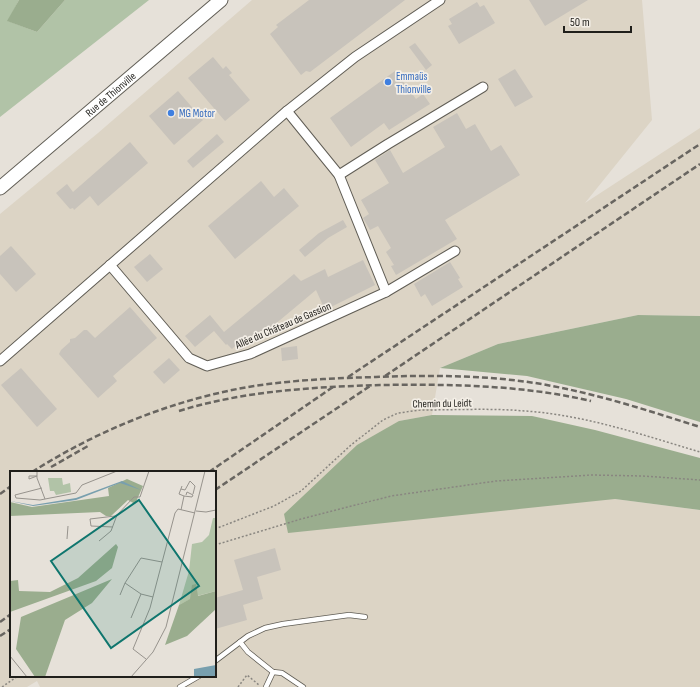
<svg xmlns="http://www.w3.org/2000/svg" width="700" height="687" font-family="'Sofia Sans Condensed',sans-serif">
  <style>
    .built { fill: #dcd4c5; fill-rule: evenodd }
    .green { fill: #b1c3a7 }
    .forest { fill: #9aad8e }
    .building { fill: #c8c3bb }
    .lines { fill: none; stroke-linecap: round; stroke-linejoin: round }
    .lane-casing { stroke: #605d55; stroke-width: 6 }
    .street-casing { stroke: #605d55; stroke-width: 11 }
    .secondary-casing { stroke: #605d55; stroke-width: 15 }
    .path { stroke: #898680; stroke-width: 1.5; stroke-dasharray: 2 2; stroke-linecap: butt }
    .lane { stroke: #fff; stroke-width: 4.5 }
    .street { stroke: #fff; stroke-width: 9 }
    .secondary { stroke: #fff; stroke-width: 13 }
    .rail { stroke: #686560; stroke-width: 2.5; stroke-dasharray: 6 3; stroke-linecap: butt }
    .shop-dot { fill: #3f7fe0; stroke: #f3eee6; stroke-width: 1.5 }
    .labels { text-anchor: middle; stroke-width: 3.5; stroke-linejoin: round; paint-order: stroke }
    .shop-label { font-size: 11px; fill: #366cbe; stroke: #f3eee6; text-anchor: start }
    .street-label { font-size: 11px; fill: #201f1b; stroke: #f3eee6 }
    .inset-road { fill: none; stroke: #97938d; stroke-width: 1 }
    .view { fill: #0f766e; fill-opacity: 0.15; stroke: #0f766e; stroke-width: 2 }
    .inset-edge { fill: none; stroke: #201f1b; stroke-width: 2 }
  </style>
  <rect width="100%" height="100%" fill="#e6e1d9"/>
  <path class="built" d="M252,0H642L652,120L585,203L700,128V316L638,315L498,344L440,368L432,415L399,421L615,499L700,510V687H40L37,681L27,687H0V214L98,133ZM11,472H215V676H11Z"/>
  <path class="green" d="M0,0H19L8,21L37,32L65,0H149L0,117Z"/>
  <g class="forest">
    <path d="M19,0H65L37,32L7,21Z"/>
    <path d="M638,315L700,316V422L626,399L527,376L440,368L498,344Z"/>
    <path d="M432,415L532,416L595,430L700,458V510L615,499L288,533L284,514L357,445L399,421Z"/>
  </g>
  <g class="building">
    <path d="M309,0H405L310,72L306,71L301,75L270,34L278,27L276,25Z"/>
    <path d="M529,0H588L545,26Z"/>
    <path d="M477,2L480,7L484,5L495,23L459,44L448,26L452,24L449,19Z"/>
    <path d="M415,43L432,65L426,70L409,47Z"/>
    <path d="M213,57L223,69L226,66L232,73L229,75L250,100L225,121L188,78Z"/>
    <path d="M515,69L533,97L515,107L498,79Z"/>
    <path d="M395,71L416,99L423,94L430,104L389,130L384,123L351,147L330,118Z"/>
    <path d="M178,91L203,120L174,145L149,116Z"/>
    <path d="M457,113L466,129L475,124L491,151L501,145L520,175L445,220L457,239L396,275L391,266L394,265L386,252L391,248L378,226L370,230L363,218L369,214L361,200L389,183L375,160L390,150L403,173L445,147L433,127Z"/>
    <path d="M217,134L224,142L193,168L187,161Z"/>
    <path d="M130,142L148,163L98,206L90,196L74,210L73,208L70,209L56,193L67,184L73,192Z"/>
    <path d="M261,181L274,197L284,188L299,206L235,259L208,226Z"/>
    <path d="M343,220L347,227L328,238L305,257L299,250L319,233Z"/>
    <path d="M11,246L36,274L16,292L0,274V256Z"/>
    <path d="M150,254L163,269L147,282L134,267Z"/>
    <path d="M363,260L375,285L325,310L316,290L255,341L241,350L237,346L236,347L235,346L232,349L227,344L226,345L214,331L195,347L185,336L210,315L224,332L294,274L301,281L325,269L328,277Z"/>
    <path d="M450,262L460,278L458,279L463,287L432,306L425,294L421,297L414,284Z"/>
    <path d="M130,307L157,338L113,376L117,381L98,398L59,354L61,350L70,342V339L75,338L84,330H87L95,338Z"/>
    <path d="M297,346L298,359L282,361L281,348Z"/>
    <path d="M169,358L180,370L164,384L153,372Z"/>
    <path d="M21,368L57,409L37,427L1,385Z"/>
    <path d="M275,548L281,570L257,577L263,599L243,605L247,620L215,629V598L243,590L234,560Z"/>
  </g>
  <g class="lines">
    <defs>
      <g id="lane">
        <path d="M240,642L248,652L273,672L282,673L303,687"/>
        <path d="M215,661L248,636L265,628L283,624L349,615L365,617"/>
        <path d="M180,687L199,676"/>
        <path d="M266,687L273,672"/>
      </g>
      <g id="street">
        <path d="M287,111L339,175L386,292L455,251"/>
        <path d="M339,175L388,144L483,87"/>
        <path d="M110,265L189,358L207,366L250,354L386,292"/>
        <path d="M0,361L287,111L355,57L440,0"/>
      </g>
      <g id="secondary">
        <path id="s1" d="M0,188L221,0"/>
      </g>
    </defs>
    <use href="#lane" class="lane-casing"/>
    <use href="#street" class="street-casing"/>
    <use href="#secondary" class="secondary-casing"/>
    <g class="path">
      <path d="M215,529L274,506L301,491L351,445L383,420L398,413L421,410C456,410 491,408 525,411C585,415 643,435 700,452"/>
      <path d="M215,545L301,519L391,496L496,481L591,475L643,476L700,480"/>
      <path d="M2,687L18,676"/>
      <path d="M238,687L247,675L259,685"/>
    </g>
    <use href="#lane" class="lane"/>
    <use href="#street" class="street"/>
    <use href="#secondary" class="secondary"/>
    <g class="rail">
      <path d="M385,376L700,164"/>
      <path d="M348,377L700,144"/>
      <path d="M179,411C243,391 313,387 380,385C451,384 522,385 591,401"/>
      <path d="M51,467L88,446"/>
      <path d="M32,472C100,429 175,399 254,386C295,380 335,378 376,377C429,375 483,375 535,383C592,392 646,410 700,427"/>
      <path d="M209,472L333,387"/>
      <path d="M215,490L370,386"/>
      <path d="M0,494L11,486"/>
      <path d="M0,622L11,614"/>
      <path d="M0,636L11,629"/>
    </g>
  </g>
  <g class="shop-dot">
    <circle cx="388" cy="82" r="4"/>
    <circle cx="171" cy="113" r="4"/>
  </g>
  <g class="labels">
    <g class="shop-label">
      <text x="396" y="80">Emmaüs<tspan x="396" dy="13">Thionville</tspan></text>
      <text x="179" y="117">MG Motor</text>
    </g>
    <g class="street-label">
      <text dy="4" stroke="none"><textPath href="#s1" startOffset="145">Rue de Thionville</textPath></text>
      <text transform="translate(283 325) rotate(-23)" y="4">Allée du Château de Gassion</text>
      <text transform="translate(442 403) rotate(-1)" y="4">Chemin du Leidt</text>
    </g>
  </g>
  <g transform="translate(10 471)">
    <rect width="206" height="206" fill="#e6e1d9"/>
    <path d="M38,7H52L53,14L60,12L61,21L46,24L44,20H40ZM203,47H206V120L187,125L169,134L179,100L182,73L192,71L199,64Z" fill="#b1c3a7"/>
    <path d="M117,8L133,15L125,33L118,29L101,45H96L90,41L0,45V31L22,36L99,25L98,17ZM106,73L108,76L102,97L86,110L0,141V110L8,109L9,120L40,121L68,107ZM102,108L82,132L55,149L35,206H25L6,178L11,146ZM186,113L188,125L206,120V138L177,165L155,174L169,134L180,128L182,114Z" fill="#9aad8e"/>
    <path d="M112,10L131,19L110,12L66,29L23,35L0,30L23,34L66,27ZM206,194V206H184V198Z" fill="#789fae"/>
    <path class="inset-road" d="M27,0V7L35,28M27,5L19,8V5H27M32,17L5,24L6,27L30,29L66,22L72,14L107,0M171,18L175,19L180,10L185,15L183,23M174,25L182,26L183,24L177,21L176,24M171,39L174,25L169,23L172,15M186,40L196,41L206,39M103,56L81,55L80,48L105,45M57,68L58,55M89,70L101,60L107,44L124,26H130L139,0M115,112L131,87L152,91M110,124L115,112L131,123L143,126M121,147L131,123M0,185L17,206M136,188L123,178L140,137L165,42L168,38L185,42M121,206L143,181L156,156L195,0"/>
    <path class="view" d="M129,29L189,115L101,177L41,90Z"/>
    <rect width="206" height="206" class="inset-edge"/>
  </g>
  <path d="M564 26v6h67v-6" fill="none" stroke="#201f1b" stroke-width="2"/>
  <text x="570" y="26" font-size="12" fill="#201f1b" stroke="#f3eee6" stroke-width="3" paint-order="stroke">50 m</text>
</svg>
